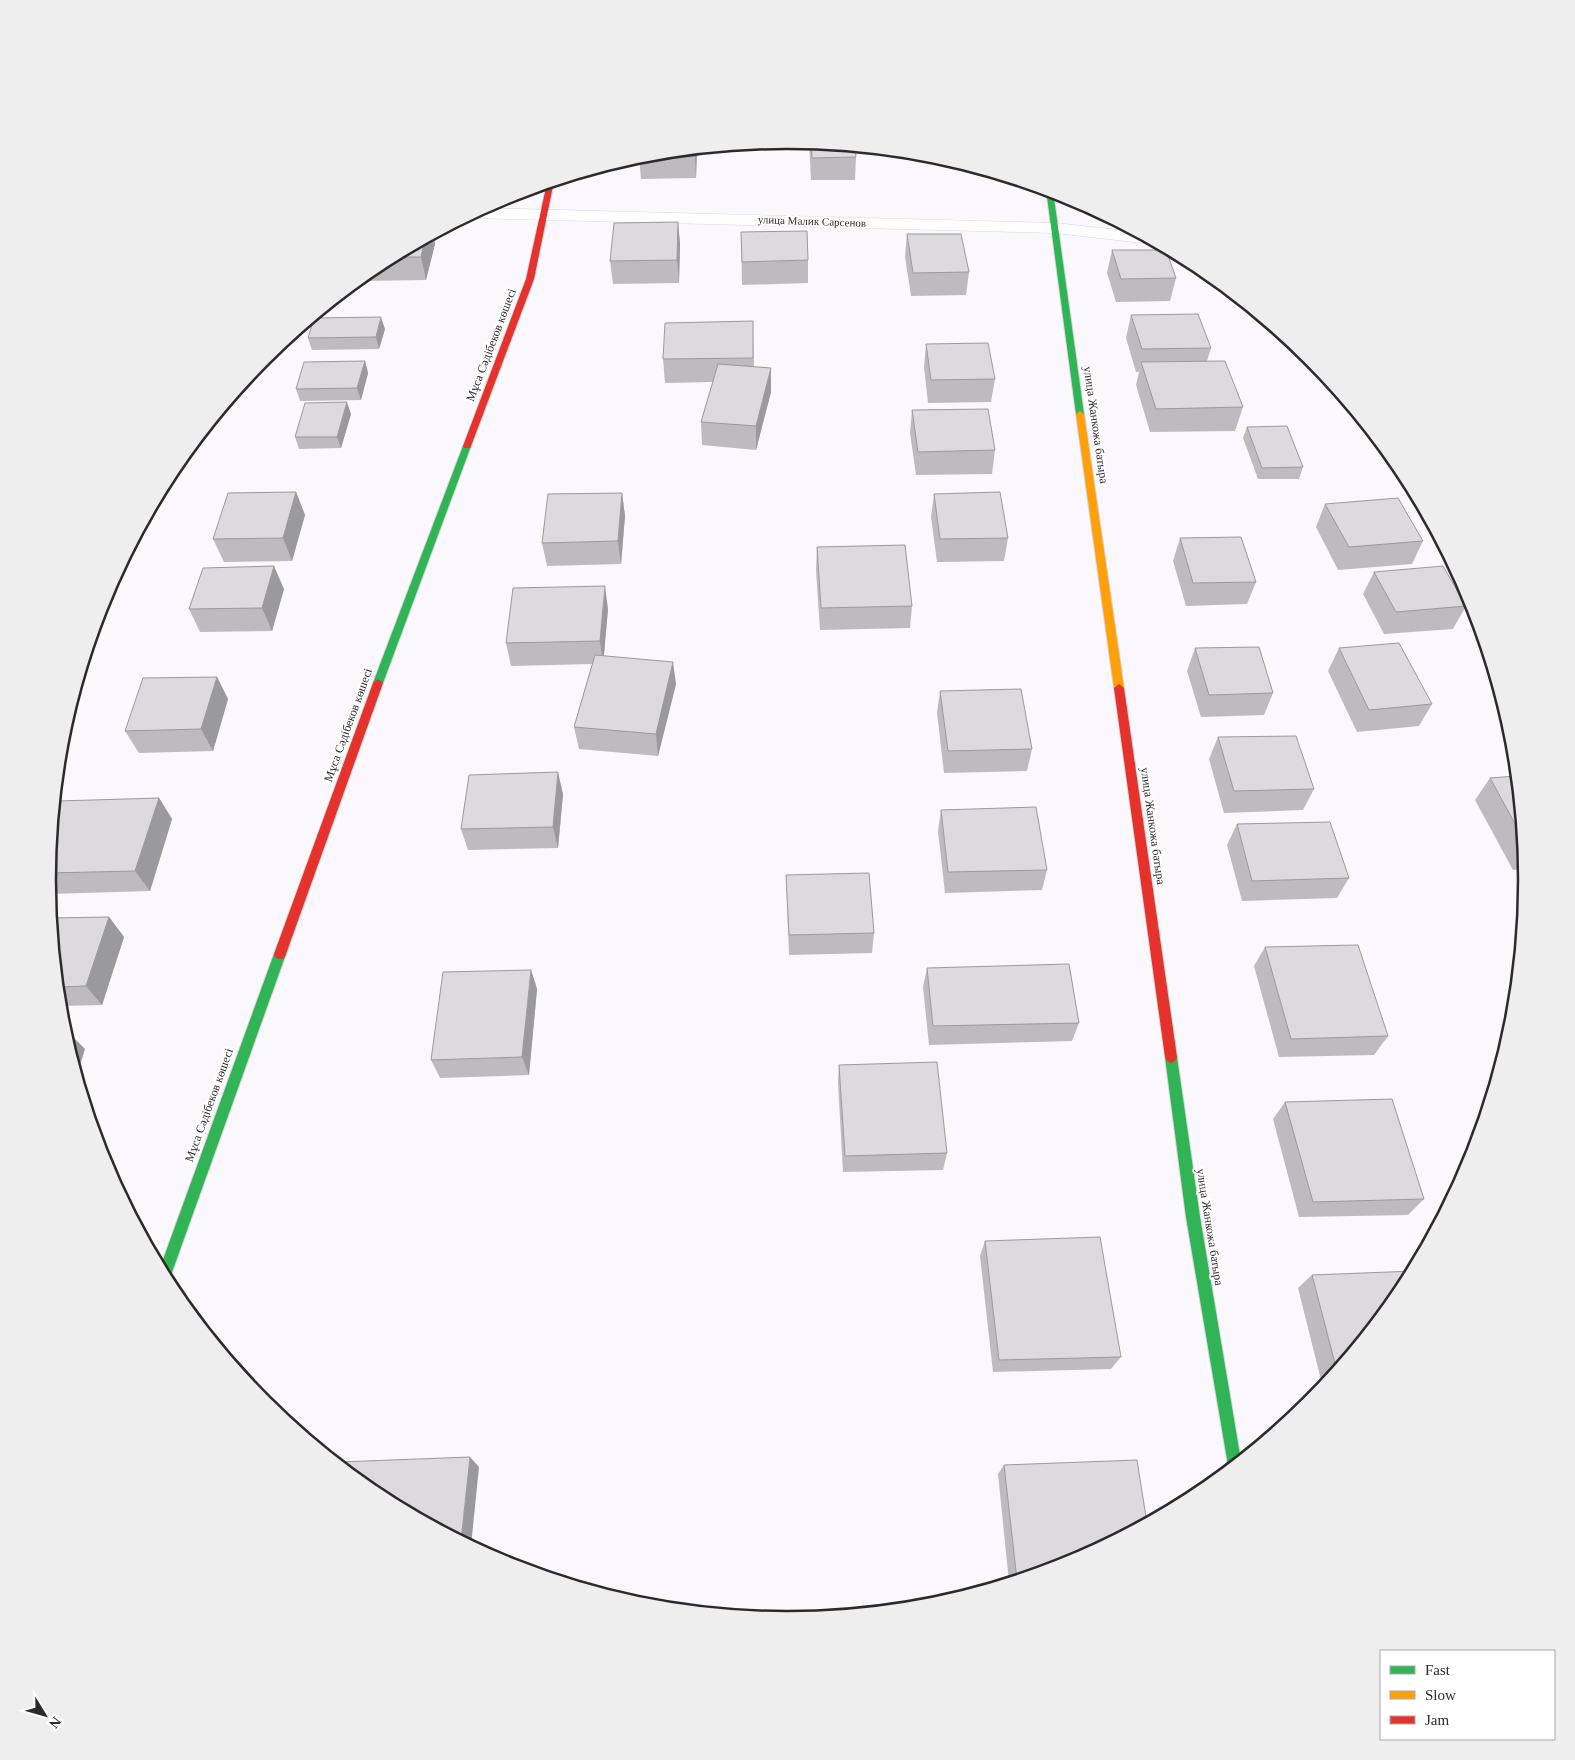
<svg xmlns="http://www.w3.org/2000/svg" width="1575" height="1760" font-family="Georgia,serif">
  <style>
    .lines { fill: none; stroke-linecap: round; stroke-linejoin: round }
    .street-casing { stroke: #d7d6d9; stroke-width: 1 }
    .fast-casing { stroke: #d7d6d9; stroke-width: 2 }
    .slow-casing { stroke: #d7d6d9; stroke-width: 2 }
    .jam-casing { stroke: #d7d6d9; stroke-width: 2 }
    .street { fill: #fefeff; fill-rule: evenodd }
    .fast { fill: #30b455; fill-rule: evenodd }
    .slow { fill: #ff9f0a; fill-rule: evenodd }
    .jam { fill: #e5322d; fill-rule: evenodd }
    .wall { fill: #bdbbbe }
    .shaded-wall { fill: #9a999b }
    .building { fill: #dcdadd; stroke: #9a999b }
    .labels { text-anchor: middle; stroke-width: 4; stroke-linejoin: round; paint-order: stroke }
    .far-street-label { font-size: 11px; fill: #2c2a2d; stroke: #fff }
    .street-label { font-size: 12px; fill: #2c2a2d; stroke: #fff }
    .rim { fill: none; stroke: #2c2a2d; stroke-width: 2.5 }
  </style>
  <rect width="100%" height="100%" fill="#faf8fc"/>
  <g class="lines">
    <defs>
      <g id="street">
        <path d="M483,208L1055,223L1138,232L1157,243L1151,244L1055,233L473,218L467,217Z"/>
        <path d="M1393,456L1408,478L1396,477L1386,462Z"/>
      </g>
      <g id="fast">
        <path d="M1046,189L1053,191L1084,414L1080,417L1076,414Z"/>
        <path d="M467,443L471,446L383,683L378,687L374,686L373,683L463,446Z"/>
        <path d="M280,949L284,950L286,954L171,1275L167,1281L160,1268L274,954L276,950Z"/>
        <path d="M1171,1051L1175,1053L1177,1057L1200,1217L1241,1461L1229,1471L1186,1217L1165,1057L1167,1053Z"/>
      </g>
      <path id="slow" d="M1080,411L1084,414L1124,688L1119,692L1114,688L1076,414Z"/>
      <g id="jam">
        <path d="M554,181L534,279L471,446L470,448H464L463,446L526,279L547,183Z"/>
        <path d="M378,679L383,683L286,954L284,958L280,959L276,958L274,954L373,683Z"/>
        <path d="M1119,684L1124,688L1177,1057L1175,1061L1171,1063L1167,1061L1165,1057L1114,688Z"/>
      </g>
    </defs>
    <use href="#street" class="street-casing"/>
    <use href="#fast" class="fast-casing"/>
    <use href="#slow" class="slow-casing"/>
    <use href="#jam" class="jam-casing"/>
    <use href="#street" class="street"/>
    <use href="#fast" class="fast"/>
    <use href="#slow" class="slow"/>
    <use href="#jam" class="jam"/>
  </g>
  <g class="wall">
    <path d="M809,142L855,147L856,157L855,180H811Z"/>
    <path d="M697,149L696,178L641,179L639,156L643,154Z"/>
    <path d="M678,222L680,244L679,283L613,284L610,261Z"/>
    <path d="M741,232L808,260V283L742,285Z"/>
    <path d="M907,234L969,272L966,295L911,296L905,257Z"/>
    <path d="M433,235L435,244L426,280L363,281L362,277L377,265Z"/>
    <path d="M1112,250L1176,278L1170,301L1116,302L1107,273Z"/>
    <path d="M1131,315L1211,348L1207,361L1243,407L1235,431L1150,432L1136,385L1139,372H1136L1126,338Z"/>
    <path d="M753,321L754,367L771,368V392L756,450L702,445L701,422L713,382L665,383L663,359Z"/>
    <path d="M385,329L379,349L312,350L308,338Z"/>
    <path d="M926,344L995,379L991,402L928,403L924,367Z"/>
    <path d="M365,361L368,373L361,400L300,401L296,389Z"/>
    <path d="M912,410L995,450L992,474L916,475L910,433Z"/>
    <path d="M351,414L341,448L299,449L295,437Z"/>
    <path d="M1247,427L1303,467L1299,479H1258L1243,438Z"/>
    <path d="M296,492L305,515L292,561L224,562L213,539Z"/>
    <path d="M622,493L625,516L621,564L547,566L542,543Z"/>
    <path d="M934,494L1008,538L1004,561L937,562L931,517Z"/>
    <path d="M1325,504L1423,541L1412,564L1338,570L1316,527Z"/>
    <path d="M1180,538L1256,582L1247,604L1186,606L1173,561Z"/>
    <path d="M817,547L912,606L910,628L820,630L816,570Z"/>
    <path d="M1374,572L1466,606L1453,629L1384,634L1363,594Z"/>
    <path d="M284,589L272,631L200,632L189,609Z"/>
    <path d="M608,609L604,656L676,684L658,756L579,749L574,727L592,664L511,666L506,643Z"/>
    <path d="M1195,648L1273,693L1264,715L1201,717L1187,671Z"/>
    <path d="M1339,648L1432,704L1419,726L1357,732L1328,671Z"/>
    <path d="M217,677L228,699L213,751L139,753L125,731Z"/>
    <path d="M940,691L1032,749L1027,771L944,773L937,713Z"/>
    <path d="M1218,737L1314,789L1303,810L1224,813L1209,759Z"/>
    <path d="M1517,776L1526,869L1513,870L1475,800L1490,778Z"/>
    <path d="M563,794L558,848L468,850L461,829Z"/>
    <path d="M159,798L172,819L150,891L49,894L48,880L54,809Z"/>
    <path d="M941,810L1047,870L1042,890L945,893L938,831Z"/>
    <path d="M1237,824L1349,878L1337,898L1242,901L1227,845Z"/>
    <path d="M786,875L874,933L872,953L789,955Z"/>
    <path d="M109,917L124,937L102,1005L60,1006L51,918Z"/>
    <path d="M1265,947L1388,1036L1374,1055L1279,1057L1254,966Z"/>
    <path d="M927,968L1079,1023L1072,1041L929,1045L923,987Z"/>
    <path d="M531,970L537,989L529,1075L440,1078L431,1060Z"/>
    <path d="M839,1065L947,1153L943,1170L843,1172L838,1083Z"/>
    <path d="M1285,1102L1424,1199L1408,1215L1299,1217L1273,1119Z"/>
    <path d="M985,1241L1121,1357L1111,1369L993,1372L980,1256Z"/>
    <path d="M1312,1275L1403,1291L1323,1388L1298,1288Z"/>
    <path d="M1004,1465L1070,1564L1009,1582L998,1474Z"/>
  </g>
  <g class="shaded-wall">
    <path d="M695,149H697L696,178L695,156Z"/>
    <path d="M678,222L680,244L679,283L677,260Z"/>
    <path d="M433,235L435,244L426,280L421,257L425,239Z"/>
    <path d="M381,317L385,329L379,349L376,337Z"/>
    <path d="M365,361L368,373L361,400L357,388Z"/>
    <path d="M771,368V392L756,450V426Z"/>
    <path d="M347,402L351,414L341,448L337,437Z"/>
    <path d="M296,492L305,515L292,561L283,538Z"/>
    <path d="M622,493L625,516L621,564L618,541Z"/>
    <path d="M274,566L284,589L272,631L262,608Z"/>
    <path d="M605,586L608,609L603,664L600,641Z"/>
    <path d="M673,662L676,684L658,756L656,734Z"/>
    <path d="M217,677L228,699L213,751L201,729Z"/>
    <path d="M558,772L563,794L558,848L553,827Z"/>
    <path d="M159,798L172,819L150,891L135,871Z"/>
    <path d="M109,917L124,937L102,1005L86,986Z"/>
    <path d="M531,970L537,989L529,1075L522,1057Z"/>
    <path d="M67,1031L85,1049L77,1075L66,1037Z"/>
    <path d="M470,1457L479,1467L471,1546L461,1541Z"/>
  </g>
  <g class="building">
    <path d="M811,142L855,147L856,157L812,158Z"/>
    <path d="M695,149V156L639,157V156L643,154Z"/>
    <path d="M678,222L677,260L610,261L614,223Z"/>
    <path d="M807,231L808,260L742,262L741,232Z"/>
    <path d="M907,234H961L969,272L913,273Z"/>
    <path d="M425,239L421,257H390Z"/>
    <path d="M1112,250H1166L1176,278L1121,279Z"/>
    <path d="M1198,314L1211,348L1142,349L1131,315Z"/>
    <path d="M381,317L376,337L308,338L314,318Z"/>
    <path d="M753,321V358L663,359L665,323Z"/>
    <path d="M988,343L995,379L931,380L926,344Z"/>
    <path d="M365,361L357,388L296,389L304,362Z"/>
    <path d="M1225,361L1243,407L1156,409L1141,362Z"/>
    <path d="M718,364L771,368L756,426L701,422Z"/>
    <path d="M347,402L337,437H295L305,403Z"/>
    <path d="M988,409L995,450L918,452L912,410Z"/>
    <path d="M1287,426L1303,467L1262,468L1247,427Z"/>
    <path d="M296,492L283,538L213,539L228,493Z"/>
    <path d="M1000,492L1008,538L940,539L934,494Z"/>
    <path d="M622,493L618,541L542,543L548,494Z"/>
    <path d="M1398,498L1423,541L1349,547L1325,504Z"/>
    <path d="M1241,537L1256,582L1193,583L1180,538Z"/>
    <path d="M905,545L912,606L821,608L817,547Z"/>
    <path d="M274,566L262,608L189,609L203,568Z"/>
    <path d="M1443,566L1466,606L1396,612L1374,572Z"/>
    <path d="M605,586L600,641L506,643L513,588Z"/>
    <path d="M1399,643L1432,704L1369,710L1339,648Z"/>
    <path d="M1259,647L1273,693L1209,695L1195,648Z"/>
    <path d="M595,655L673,662L656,734L574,727Z"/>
    <path d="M217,677L201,729L125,731L143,678Z"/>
    <path d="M1021,689L1032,749L948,751L940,691Z"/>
    <path d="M1296,736L1314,789L1234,791L1218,737Z"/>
    <path d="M558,772L553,827L461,829L469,775Z"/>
    <path d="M1517,776L1524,840L1490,778Z"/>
    <path d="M159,798L135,871L48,873L54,809L58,801Z"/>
    <path d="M1036,807L1047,870L948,872L941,810Z"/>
    <path d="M1330,822L1349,878L1252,881L1237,824Z"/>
    <path d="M869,873L874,933L789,935L786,875Z"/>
    <path d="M109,917L86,986L58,987L51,918Z"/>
    <path d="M1358,945L1388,1036L1291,1039L1265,947Z"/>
    <path d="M1069,964L1079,1023L933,1026L927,968Z"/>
    <path d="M531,970L522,1057L431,1060L443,972Z"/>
    <path d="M64,1031H67L66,1037Z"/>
    <path d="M937,1062L947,1153L845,1156L839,1065Z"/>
    <path d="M1392,1099L1424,1199L1313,1202L1285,1102Z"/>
    <path d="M1100,1237L1121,1357L999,1360L985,1241Z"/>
    <path d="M1414,1271L1403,1291L1337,1371L1312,1275Z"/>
    <path d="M470,1457L461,1541L376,1495L339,1465V1462Z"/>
    <path d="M1137,1460L1147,1523L1070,1564L1017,1580L1004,1465Z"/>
  </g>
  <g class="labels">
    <g class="far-street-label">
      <text transform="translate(812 221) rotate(2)" y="4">улица Малик Сарсенов</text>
    </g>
    <g class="street-label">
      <text transform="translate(491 345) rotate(-69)" y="4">Мұса Сәдібеков көшесі</text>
      <text transform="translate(1096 425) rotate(82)" y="4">улица Жанкожа батыра</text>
      <text transform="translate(348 725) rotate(-70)" y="4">Мұса Сәдібеков көшесі</text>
      <text transform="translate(1153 826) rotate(82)" y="4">улица Жанкожа батыра</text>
      <text transform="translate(209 1105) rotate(-70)" y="4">Мұса Сәдібеков көшесі</text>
      <text transform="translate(1210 1227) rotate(81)" y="4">улица Жанкожа батыра</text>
    </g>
  </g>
  <path d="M0 0H1575V1760H0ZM56 880a731 731 0 1 1 1462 0a731 731 0 1 1-1462 0Z" fill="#eee" fill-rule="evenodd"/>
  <path class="rim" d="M56 880a731 731 0 1 1 1462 0a731 731 0 1 1-1462 0Z"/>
  <rect x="1380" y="1650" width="175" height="90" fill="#ffffff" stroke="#abaaab"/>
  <rect x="1390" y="1666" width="25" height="8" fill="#30b455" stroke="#abaaab"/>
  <text x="1425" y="1675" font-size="15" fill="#2c2a2d">Fast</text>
  <rect x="1390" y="1691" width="25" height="8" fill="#ff9f0a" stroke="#abaaab"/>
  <text x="1425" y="1700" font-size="15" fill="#2c2a2d">Slow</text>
  <rect x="1390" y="1716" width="25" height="8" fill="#e5322d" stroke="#abaaab"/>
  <text x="1425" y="1725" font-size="15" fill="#2c2a2d">Jam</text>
  <g transform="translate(45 1715) rotate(127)" stroke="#ffffff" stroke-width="4" paint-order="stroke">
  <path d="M0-4L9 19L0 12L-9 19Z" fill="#2c2a2d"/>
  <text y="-8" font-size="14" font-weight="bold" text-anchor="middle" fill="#2c2a2d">N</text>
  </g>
</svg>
